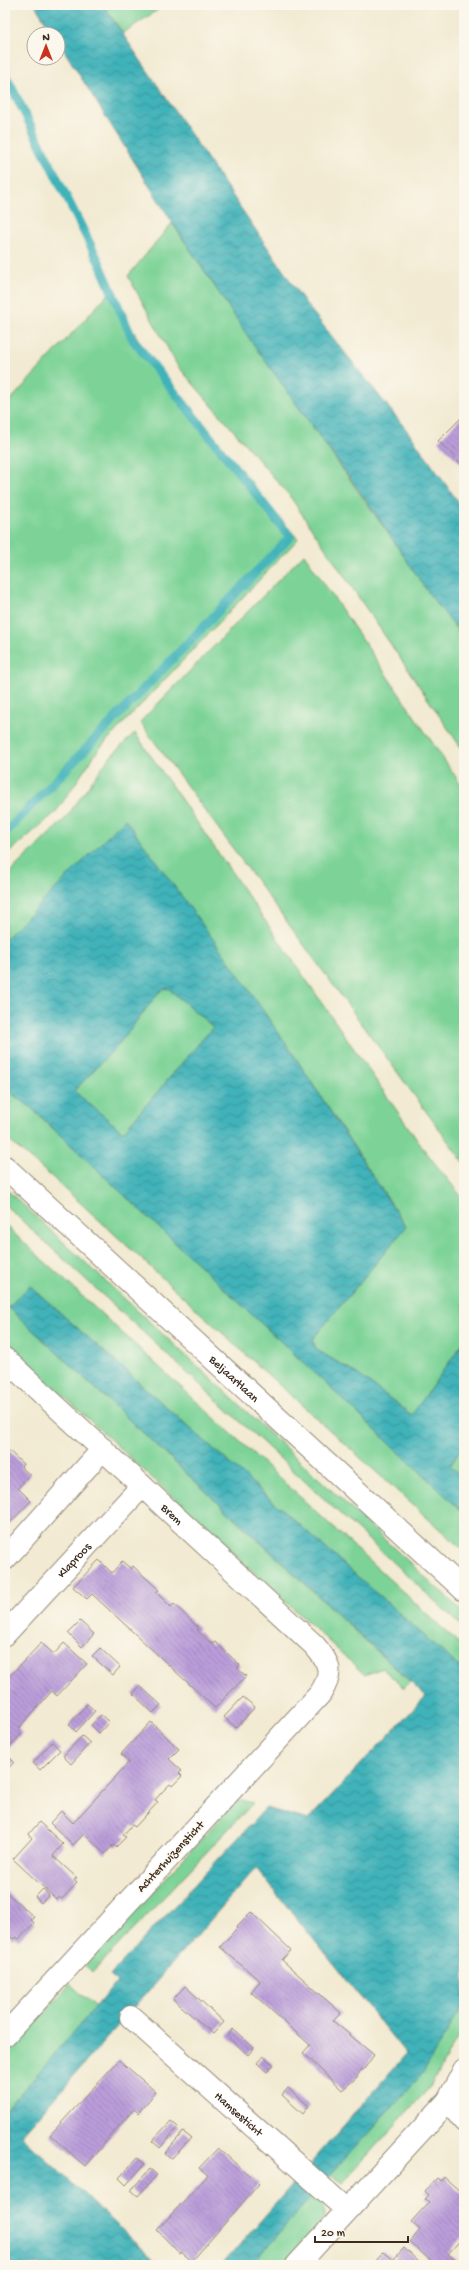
<svg xmlns="http://www.w3.org/2000/svg" width="469" height="2270" font-family="'Gochi Hand',sans-serif">
  <style>
    .green { fill: #7dd397; stroke: #5c7e5a }
    .water { fill: url(#water-waves); stroke: #3e6e6c; fill-rule: evenodd }
    .lines { fill: none; stroke-linecap: round; stroke-linejoin: round }
    .stream { stroke: #41b2b9; stroke-width: 9 }
    .building { fill: url(#building-back-hatch) }
    .minor-casing { stroke: #968a78; stroke-width: 24 }
    .minor { stroke: #fff; stroke-width: 22 }
    .labels { text-anchor: middle; stroke-width: 3; stroke-linejoin: round; paint-order: stroke }
    .street-label { font-size: 12px; fill: #3b2a1e; stroke: #fbf7ec }
  </style>
  <defs>
    <pattern id="water-waves" width="16" height="10" patternUnits="userSpaceOnUse"><rect width="16" height="10" fill="#41b2b9"/><path d="M0 5q4-4 8 0t8 0" fill="none" stroke="#389196"/></pattern>
    <pattern id="building-back-hatch" width="6" height="6" patternUnits="userSpaceOnUse"><rect width="6" height="6" fill="#ba9dda"/><path d="M-1 5l2 2M0 0l6 6M5-1l2 2" fill="none" stroke="#9880b0"/></pattern>
  </defs>
  <rect width="100%" height="100%" fill="#fbf7ec"/>
  <filter id="ink" filterUnits="userSpaceOnUse"><feTurbulence type="fractalNoise" baseFrequency=".025" numOctaves="2"/><feDisplacementMap in="SourceGraphic" scale="8" xChannelSelector="R" yChannelSelector="G"/><feConvolveMatrix kernelMatrix="1 2 1 2 8 2 1 2 1" color-interpolation-filters="sRGB"/></filter>
  <filter id="wash" filterUnits="userSpaceOnUse"><feTurbulence type="fractalNoise" baseFrequency=".012" numOctaves="4" result="noise"/><feDisplacementMap in="SourceGraphic" scale="16" xChannelSelector="R" yChannelSelector="G"/><feGaussianBlur stdDeviation="0.9" result="paint"/><feColorMatrix in="noise" values="0 0 0 0 0 0 0 0 0 0 0 0 0 0 0 0 0 1.4 0 .05"/><feComposite in="paint" operator="in"/></filter>
  <g filter="url(#wash)">
    <rect width="100%" height="100%" fill="#f2ead2"/>
    <g class="green">
      <path d="M103,5H165L123,33Z"/>
      <path d="M172,223L252,342L464,640V752L289,495L177,365L128,276Z"/>
      <path d="M110,292L162,379L298,539L98,750L56,812L5,856V406Z"/>
      <path d="M304,554L464,789V1163L140,722Z"/>
      <path d="M135,733L422,1147L464,1200V1341L412,1415L357,1374L317,1350L312,1340L406,1226L293,1054L226,959L5,939V877L65,819L109,758Z"/>
      <path d="M168,988L213,1027L123,1132L73,1091L117,1046L160,991Z"/>
      <path d="M5,1089L28,1105L464,1513V1551L265,1372L52,1177L5,1137Z"/>
      <path d="M5,1188L464,1613V1628L5,1205Z"/>
      <path d="M5,1225L464,1648V1671L30,1286L8,1307L410,1682L404,1688L382,1668L365,1675L5,1342Z"/>
      <path d="M464,1443V1478L450,1467Z"/>
      <path d="M238,1799L253,1803L92,1973L85,1966Z"/>
      <path d="M70,1984L96,2007L5,2111V2055Z"/>
      <path d="M464,2003V2026L430,2087L342,2183L330,2175L422,2074Z"/>
      <path d="M312,2195L323,2203L324,2219L282,2265H252Z"/>
    </g>
    <g class="water">
      <path d="M35,5H103L306,304L409,433L464,510V637L432,598L368,503L253,344L174,225L58,41V34H53Z"/>
      <path d="M125,819L227,958L293,1054L406,1227L312,1340L317,1350L357,1374L412,1415L464,1341V1443L450,1466L464,1478V1513L28,1105L5,1089V939ZM168,988L213,1027L123,1132L74,1091L117,1046L160,991Z"/>
      <path d="M30,1286L464,1671V2003L422,2074L330,2175L252,2265H222L406,2054L256,1868L21,2136L160,2265H5V2111L117,1982L110,1975L266,1808L308,1820L426,1696L8,1307Z"/>
    </g>
    <g class="lines">
      <path class="stream" d="M5,74L99,262L133,340L290,537L5,833"/>
    </g>
    <g id="blocks">
      <g class="building">
        <path d="M464,415V467L438,441Z"/>
        <path d="M5,1447L23,1464L21,1467L30,1475L18,1488L31,1501L6,1527Z"/>
        <path d="M99,1560L112,1573L122,1561L131,1569L133,1566L159,1590L156,1592L171,1607L174,1604L199,1628L197,1630L204,1637L212,1644L215,1642L240,1665L237,1668L246,1676L215,1708L92,1594L87,1599L73,1587Z"/>
        <path d="M80,1621L94,1634L82,1647L68,1633Z"/>
        <path d="M41,1643L54,1654L64,1643L87,1664L57,1696L52,1691L18,1729L22,1733L5,1752V1681Z"/>
        <path d="M100,1648L120,1667L113,1675L92,1656Z"/>
        <path d="M140,1686L161,1705L153,1713L133,1694Z"/>
        <path d="M243,1697L255,1707L236,1728L224,1717Z"/>
        <path d="M87,1704L95,1711L76,1732L69,1724Z"/>
        <path d="M101,1715L109,1722L99,1733L91,1725Z"/>
        <path d="M151,1722L179,1749L169,1759L182,1771L179,1773L182,1776L172,1786L170,1784L162,1792L155,1800L158,1802L135,1827L132,1825L123,1835L126,1837L116,1847L113,1845L105,1854L84,1834L73,1845L50,1823L61,1811L73,1823L129,1762L121,1754Z"/>
        <path d="M82,1736L90,1743L71,1764L63,1756Z"/>
        <path d="M52,1742L60,1750L40,1770L33,1763Z"/>
        <path d="M5,1753L14,1762L5,1772Z"/>
        <path d="M39,1822L63,1844L53,1856L77,1878L74,1880L77,1883L62,1899L59,1897L56,1899L13,1859L32,1838L29,1834Z"/>
        <path d="M43,1889L49,1895L41,1903L35,1897Z"/>
        <path d="M5,1891L34,1917L31,1920L34,1923L19,1939L16,1937L13,1939L5,1931Z"/>
        <path d="M251,1912L291,1950L282,1960L341,2013L333,2021L374,2055L364,2069L361,2070L356,2078L342,2090L303,2053L310,2045L251,1992L260,1981L220,1947L238,1927L237,1926Z"/>
        <path d="M185,1986L224,2022L213,2034L173,1999Z"/>
        <path d="M233,2029L254,2048L248,2055L227,2036Z"/>
        <path d="M263,2056L274,2065L267,2072L257,2063Z"/>
        <path d="M119,2060L156,2092L138,2113L134,2109L85,2166L50,2135Z"/>
        <path d="M288,2088L309,2106L303,2114L282,2095Z"/>
        <path d="M171,2121L178,2127L160,2148L152,2141Z"/>
        <path d="M183,2132L191,2138L172,2159L165,2153Z"/>
        <path d="M218,2148L259,2184L192,2261L181,2252L180,2254L157,2230L208,2175L199,2168Z"/>
        <path d="M137,2158L145,2164L126,2185L119,2178Z"/>
        <path d="M150,2169L157,2175L138,2196L131,2190Z"/>
        <path d="M444,2177L464,2195V2236L448,2254L459,2263L458,2265H435L410,2242L420,2230L411,2222L429,2202L425,2199L429,2195L425,2191L437,2178L441,2181Z"/>
        <path d="M404,2248L422,2265H371L383,2252L393,2260Z"/>
      </g>
    </g>
  </g>
  <g filter="url(#ink)">
    <use href="#blocks" fill-opacity="0" stroke="#968a78" stroke-width="1"/>
    <g class="lines">
      <defs>
        <g id="minor">
          <path id="s1" d="M5,1167L464,1590"/>
          <path id="s2" d="M5,1359L314,1645C330,1663 334,1672 320,1694L5,2035"/>
          <path d="M5,1559L103,1449"/>
          <path id="s3" d="M5,1634L142,1486"/>
          <path id="s4" d="M131,2017L347,2210"/>
          <path d="M448,2101L464,2121"/>
          <path d="M297,2265L448,2101L464,2070"/>
        </g>
      </defs>
      <use href="#minor" class="minor-casing"/>
      <use href="#minor" class="minor"/>
    </g>
  </g>
  <g class="labels">
    <g class="street-label">
      <text dy="4" stroke="none"><textPath href="#s1" startOffset="312">Beljaartlaan</textPath></text>
      <text dy="4" stroke="none"><textPath href="#s2" startOffset="228">Brem</textPath></text>
      <text dy="4" stroke="none"><textPath href="#s3" startOffset="101">Klaproos</textPath></text>
      <text transform="translate(170 1856) rotate(-47)" y="4">Achterhuizensticht</text>
      <text dy="4" stroke="none"><textPath href="#s4" startOffset="145">Hamsesticht</textPath></text>
    </g>
  </g>
  <rect width="469" height="2270" fill="none" stroke="#fbf7ec" stroke-width="20"/>
  <g transform="translate(46 46)"><circle r="19" fill="#fbf7ec" stroke="#aea59a"/>
  <path d="M0-3L7 15L0 10L-7 15Z" fill="#c8321e"/>
  <text y="-6" font-size="11" font-weight="bold" text-anchor="middle" fill="#3b2a1e">N</text>
  </g>
  <path d="M315 2236v6h93v-6" fill="none" stroke="#3b2a1e" stroke-width="2"/>
  <text x="321" y="2236" font-size="12" fill="#3b2a1e" stroke="#fbf7ec" stroke-width="3" paint-order="stroke">20 m</text>
</svg>
